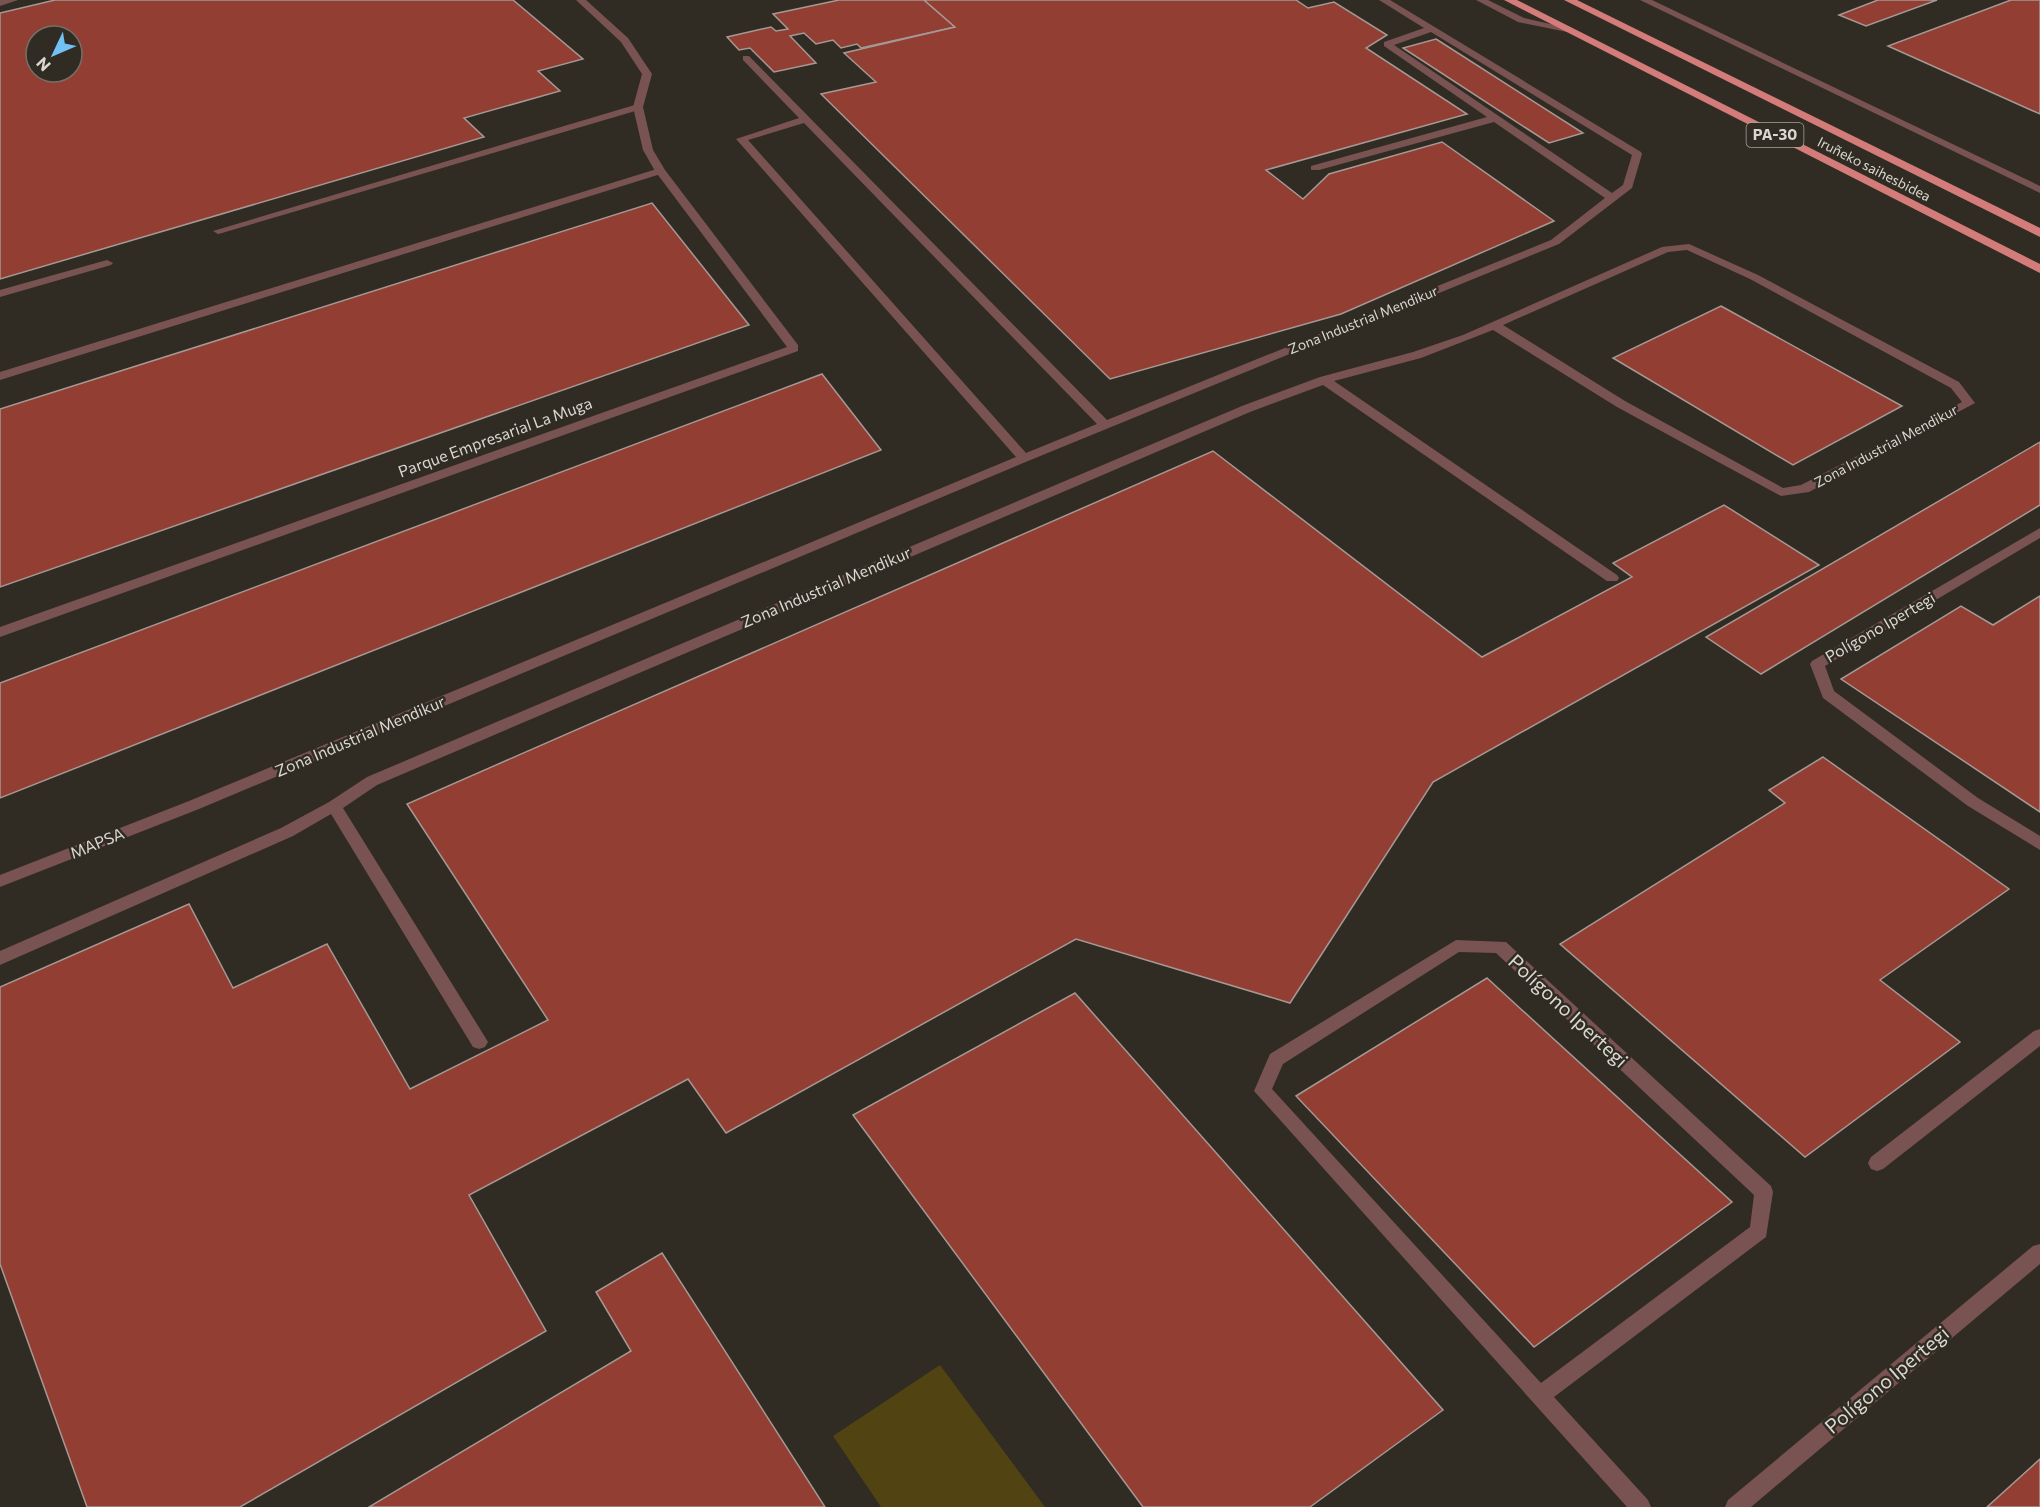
<svg xmlns="http://www.w3.org/2000/svg" width="2040" height="1507" font-family="Commissioner,sans-serif">
  <style>
    .green { fill: #524313 }
    .building { fill: #923e32; stroke: #a59895; stroke-width: 1.5; fill-rule: evenodd }
    .lines { fill: none; stroke-linecap: round; stroke-linejoin: round }
    .service { fill: #795351; fill-rule: evenodd }
    .minor { fill: #795351; fill-rule: evenodd }
    .tertiary { fill: #795351; fill-rule: evenodd }
    .trunk { fill: #d37c7a; fill-rule: evenodd }
    .labels { text-anchor: middle; stroke-width: 5; stroke-linejoin: round; paint-order: stroke }
    .far-street-label { font-size: 14px; fill: #d9d7d1; stroke: #302c23 }
    .shield { fill: #302c23; stroke: #a6a49d; stroke-width: 1.5 }
    .shield-label { font-size: 15px; font-weight: bold; fill: #d9d7d1 }
    .street-label { font-size: 16px; fill: #d9d7d1; stroke: #302c23 }
    .near-street-label { font-size: 20px; fill: #d9d7d1; stroke: #302c23 }
  </style>
  <rect width="100%" height="100%" fill="#302c23"/>
  <path class="green" d="M940,1365L1045,1507H881L833,1436Z"/>
  <g class="building">
    <path d="M55,0H513L583,59L538,71L560,91L464,118L484,137L0,279V13ZM36,36H72V72H36Z"/>
    <path d="M839,0H924L955,27L861,48L857,44L841,48L833,40L816,44L804,33L790,36L816,63L774,72L750,48L739,50L727,37L771,27L776,31L788,29L773,14Z"/>
    <path d="M924,0H1296L1308,8L1334,2L1387,35L1366,48L1467,114L1266,170L1303,199L1329,174L1442,142L1554,221L1341,314L1110,379L821,94L876,82L844,53L955,27Z"/>
    <path d="M1878,0H1937L1866,26L1839,15Z"/>
    <path d="M2011,0H2040V114L1888,46Z"/>
    <path d="M1436,39L1583,133L1549,143L1403,48Z"/>
    <path d="M652,203L749,325L0,587V409Z"/>
    <path d="M1721,306L1902,406L1793,465L1613,358Z"/>
    <path d="M822,374L881,450L0,798V683Z"/>
    <path d="M2040,442V505L1761,674L1706,637Z"/>
    <path d="M1213,451L1482,657L1632,577L1613,563L1724,505L1819,565L1433,782L1290,1003L1076,939L726,1133L688,1079L469,1195L546,1331L240,1507H87L0,1264V987L189,904L233,988L327,944L410,1089L548,1020L407,804Z"/>
    <path d="M2040,596V812L1841,679L1961,606L1993,625Z"/>
    <path d="M1823,757L2009,889L1880,980L1960,1042L1805,1157L1560,944L1785,803L1769,790Z"/>
    <path d="M1487,978L1732,1202L1534,1347L1296,1096Z"/>
    <path d="M1075,993L1443,1410L1310,1507H1143L853,1115Z"/>
    <path d="M662,1253L825,1507H369L631,1351L596,1292Z"/>
    <path d="M2040,1459V1507H1987Z"/>
  </g>
  <g class="lines">
    <g class="service">
      <path d="M1379,0H1390L1641,152L1642,154L1632,188L1559,244L1028,461L199,809L0,887V875L189,801L1016,457L736,139L799,118L743,60V56H749L1107,420L1551,240L1605,198L1494,122L1319,170H1311V166L1487,117L1384,46V42L1424,28ZM1431,32L1632,155L1623,185L1612,193L1394,45ZM804,123L1097,424L1026,453L748,140Z"/>
      <path d="M638,104L642,105V109L222,233L218,234L213,231Z"/>
      <path d="M660,168L665,171L664,173L0,380V372Z"/>
      <path d="M1689,244L1758,275L1959,382L1975,403L1809,492L1781,496L1617,407L1493,330L1421,358L1334,381L1617,575L1619,578L1617,581H1607L1323,385L1250,412L377,785L343,808L485,1037L488,1042L485,1047L479,1049L473,1047L331,814L293,836L0,965V951L281,828L329,802L367,777L1242,406L1320,377L1413,352L1463,335L1662,247ZM1687,250L1750,279L1951,388L1962,402L1801,485L1783,488L1625,401L1503,325L1668,252Z"/>
      <path d="M107,260L113,263L111,265L0,297V290Z"/>
      <path d="M2040,528V538L1825,666L1834,691L1978,798L2040,836V850L1968,806L1823,698L1810,664L1812,661Z"/>
      <path d="M1456,940L1506,942L1771,1186L1773,1192L1766,1237L1554,1397L1648,1500L1651,1507H1627L1254,1091L1270,1054ZM1459,952L1496,953L1754,1195L1750,1227L1541,1383L1272,1089L1283,1064Z"/>
      <path d="M2040,1029V1046L1883,1169L1877,1171L1871,1169L1868,1163L1871,1157L2034,1031Z"/>
    </g>
    <g class="minor">
      <path d="M0,0H18L0,6Z"/>
      <path d="M576,0H586L628,38L652,74L643,107L653,150L665,170L798,345V351L0,637V627L787,347L655,171L643,150L633,107L642,74L621,42Z"/>
      <path d="M1476,0H1488L1524,18L1572,29L1567,32L1518,22Z"/>
      <path d="M1640,0H1652L2040,186V193Z"/>
    </g>
    <path class="tertiary" d="M2040,1244V1264L1751,1507H1725L1728,1500L2033,1246Z"/>
    <g class="trunk">
      <path d="M1504,0H1517L2040,264V273Z"/>
      <path d="M1564,0H1577L2040,228V237Z"/>
    </g>
  </g>
  <g class="labels">
    <g class="far-street-label">
      <text transform="translate(1874 169) rotate(27)" y="5">Iruñeko saihesbidea</text>
      <text transform="translate(1363 320) rotate(-22)" y="5">Zona Industrial Mendikur</text>
      <text transform="translate(1886 446) rotate(-28)" y="5">Zona Industrial Mendikur</text>
    </g>
    <rect class="shield" x="1746.5" y="123" width="57" height="24" rx="4.5"/>
    <g class="shield-label">
      <text x="1775" y="140">PA-30</text>
    </g>
    <g class="street-label">
      <text transform="translate(495 437) rotate(-20)" y="6">Parque Empresarial La Muga</text>
      <text transform="translate(826 587) rotate(-23)" y="6">Zona Industrial Mendikur</text>
      <text transform="translate(1880 627) rotate(-30)" y="6">Polígono Ipertegi</text>
      <text transform="translate(360 736) rotate(-23)" y="6">Zona Industrial Mendikur</text>
      <text transform="translate(97 843) rotate(-22)" y="6">MAPSA</text>
    </g>
    <g class="near-street-label">
      <text transform="translate(1568 1011) rotate(43)" y="7">Polígono Ipertegi</text>
      <text transform="translate(1887 1380) rotate(-40)" y="7">Polígono Ipertegi</text>
    </g>
  </g>
  <g transform="translate(54 54) rotate(226)"><circle r="28" fill="#302c23" stroke="#747069" stroke-width="1.5"/>
  <path d="M0-4.5L10 22L0 15L-10 22Z" fill="#72c1f5"/>
  <text y="-9" font-size="16" font-weight="bold" text-anchor="middle" fill="#d9d7d1">N</text>
  </g>
</svg>
